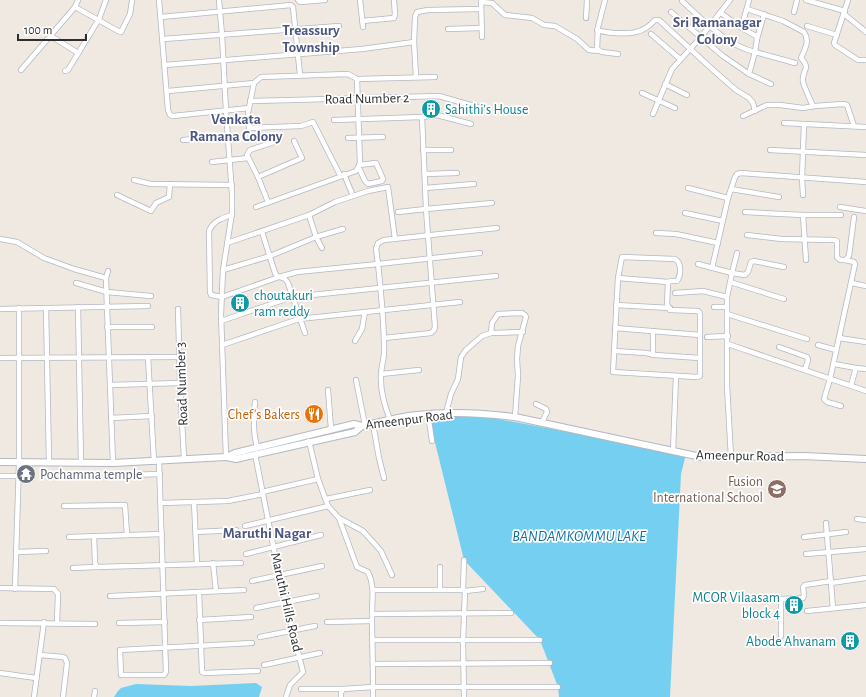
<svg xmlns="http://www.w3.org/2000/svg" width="866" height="697" font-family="'Alegreya Sans',sans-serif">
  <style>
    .water { fill: #75cff0 }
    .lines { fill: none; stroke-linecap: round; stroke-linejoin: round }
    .street-casing { stroke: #b4b7c1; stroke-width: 6 }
    .secondary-casing { stroke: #b4b7c1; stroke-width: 8 }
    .street { stroke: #fff; stroke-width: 4.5 }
    .secondary { stroke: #fff; stroke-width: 6 }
    .labels { text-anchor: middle; stroke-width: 3.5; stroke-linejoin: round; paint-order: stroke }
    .street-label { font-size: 14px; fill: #2e2e2e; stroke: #fff }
    .culture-label { font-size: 14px; fill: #0d838f; stroke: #fff; text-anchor: start }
    .food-label { font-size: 14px; fill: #c56008; stroke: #fff; text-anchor: end }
    .worship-label { font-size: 14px; fill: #5b616d; stroke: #fff; text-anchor: start }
    .education-label { font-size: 14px; fill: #785e54; stroke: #fff; text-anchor: end }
    .neighbourhood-label { font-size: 15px; font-weight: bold; fill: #4d5680; stroke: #fff }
    .water-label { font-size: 15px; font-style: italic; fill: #0d6fa3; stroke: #fff }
  </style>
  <rect width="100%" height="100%" fill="#efe9e1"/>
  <g class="water">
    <path d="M466,413L686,454L681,474L670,697H559L558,687L540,640L464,560L428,414Z"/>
    <path d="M256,683L262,687L259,697H114L118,691L121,688L136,684L191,686Z"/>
  </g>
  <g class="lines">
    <defs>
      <g id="street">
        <path d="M159,0L168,110L170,115L173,116L249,108"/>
        <path d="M219,0L222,35L226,111L232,194V213L223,270L221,314L226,457"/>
        <path d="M298,0L300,2L325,0"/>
        <path d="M360,0L363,27"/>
        <path d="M481,0L482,37"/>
        <path d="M605,0L598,27L597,49L602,52L618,54"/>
        <path d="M806,0L845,11"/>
        <path d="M848,0L834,43L835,45L858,60H866"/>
        <path d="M682,1C704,21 726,45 755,52L757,39L756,36L740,27L721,13"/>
        <path d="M481,2L492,3L505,15L532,18L544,25L555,26L577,39L589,50L599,51"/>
        <path d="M75,7L118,31L121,32L130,14L132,1"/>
        <path d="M747,9L783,21L804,32C810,41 805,49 801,58C812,70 801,70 803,82C804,86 811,102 813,106"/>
        <path d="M671,12L723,56L749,74"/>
        <path d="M794,12L797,0"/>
        <path d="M844,14L866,32"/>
        <path d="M161,17L291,5L293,7L300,75"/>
        <path d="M586,18L587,0"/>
        <path d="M362,21L394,18L395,14L394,0"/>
        <path d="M743,22L749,0"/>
        <path d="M807,26L837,35"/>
        <path d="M448,29L481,28"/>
        <path d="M597,30C602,32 608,32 613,33C630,34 643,34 655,20H659L712,69L736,90L749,98L753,103L755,111"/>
        <path d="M651,34L680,59"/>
        <path d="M51,36L78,53"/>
        <path d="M163,39L339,26"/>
        <path d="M757,39L764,14"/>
        <path d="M414,42L415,17L417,12L428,10L481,9"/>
        <path d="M165,65L362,49L414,42L416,77"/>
        <path d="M21,70L75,7L78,0"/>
        <path d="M65,71L68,70L99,19L106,0"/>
        <path d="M254,83L248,113L249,128L301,126L313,122L340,175"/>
        <path d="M665,84L687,95"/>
        <path d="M771,84L749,74L755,52L795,63"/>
        <path d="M168,91L254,83L261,77L348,74L357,79L435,77"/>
        <path d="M642,93L675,108"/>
        <path d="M250,101L439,96L481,108"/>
        <path d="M653,114L672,69L701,37L730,0"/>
        <path d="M743,116L767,105H780L803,108L815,106L843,104L847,105L854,126"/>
        <path d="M422,117L437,115L471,124"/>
        <path d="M334,120L422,117L426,209L492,203"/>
        <path d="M784,123L866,127"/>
        <path d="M348,138L383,137"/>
        <path d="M183,140L228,136"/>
        <path d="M423,150H451"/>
        <path d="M770,150L866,155"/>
        <path d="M212,162L248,158"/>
        <path d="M359,168L365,181L368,184L382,181L383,179L376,163L359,165"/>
        <path d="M344,174L353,196"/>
        <path d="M425,174L457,173"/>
        <path d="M258,177L302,158L294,141"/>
        <path d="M134,180L151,184L232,185"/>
        <path d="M425,188L474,184"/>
        <path d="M688,188L728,198L712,268"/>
        <path d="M731,189L779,197"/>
        <path d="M117,195L151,211L156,203L169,197L170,184"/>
        <path d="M803,195L802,178L804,124"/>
        <path d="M728,198L735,177L737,174L741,173L866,182"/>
        <path d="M268,202L258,177L247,155L250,150L277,141"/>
        <path d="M256,207L356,171L360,164L357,79"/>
        <path d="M840,207L866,211"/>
        <path d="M745,212L803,215H841"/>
        <path d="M685,213L723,221"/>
        <path d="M232,215C222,218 213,221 209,231L210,292L211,295L222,297L279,277L297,272L378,264C381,292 384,319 384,348C385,357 381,366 381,375C380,391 385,406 390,420"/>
        <path d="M309,215L316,237L322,248"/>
        <path d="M803,215L806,260"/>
        <path d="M262,232L275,273L277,276L285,279L288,283L305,333"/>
        <path d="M656,233L676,234L718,243"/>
        <path d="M747,235L782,239L834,240L837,241V257L840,260H845L849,256L854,217"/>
        <path d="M0,239L17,242L44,258L74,269L106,278"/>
        <path d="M227,243L309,215L335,202L368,191L388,187L395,239"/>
        <path d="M480,253L378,264L376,249L378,243L384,240L497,228"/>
        <path d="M737,253L732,273L745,275L748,272L751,262L754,261L784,267"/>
        <path d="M622,257L675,259C682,263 681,276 677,281H671L668,282L667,304L670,310L698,311L700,313V376L697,377L613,372L618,278Z"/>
        <path d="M698,264L732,273L727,297V386L731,457"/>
        <path d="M223,270L270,256L316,237L343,229"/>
        <path d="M108,271L106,278L107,307L113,463"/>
        <path d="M618,278L668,282"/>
        <path d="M730,282L784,299"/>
        <path d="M76,283L107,292L151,296"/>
        <path d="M852,283L866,286"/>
        <path d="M675,293L703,291L727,297"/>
        <path d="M616,305L670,308"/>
        <path d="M78,307L81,463"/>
        <path d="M714,307H727"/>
        <path d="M46,308L49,462"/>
        <path d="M0,309L148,306"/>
        <path d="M178,309L180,383L184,459"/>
        <path d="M727,314L807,339"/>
        <path d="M221,321L292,297L496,276"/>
        <path d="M107,327H152"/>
        <path d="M615,328L700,335"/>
        <path d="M491,333L492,323L498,314L522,313L525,315L526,317L518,346L517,359L518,376L515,417"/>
        <path d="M707,337L728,336"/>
        <path d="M384,338L431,333L434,330L435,327L426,209L398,212"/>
        <path d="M839,338L866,342"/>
        <path d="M355,341L362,329L365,312"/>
        <path d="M728,344L866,391"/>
        <path d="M222,345L299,319L460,302"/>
        <path d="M818,345L836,350"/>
        <path d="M779,347L807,357L808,360L805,370"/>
        <path d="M614,351L646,353L655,355L700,358"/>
        <path d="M653,355V331"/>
        <path d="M148,357L154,462"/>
        <path d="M0,358L179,357"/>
        <path d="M834,364L856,368"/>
        <path d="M381,374L419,370"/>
        <path d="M356,380L365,425"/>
        <path d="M110,385L180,383"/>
        <path d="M851,385L856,368L866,369"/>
        <path d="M328,390L331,429"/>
        <path d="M255,402C253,418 253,432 257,447"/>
        <path d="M536,404L546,409L547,412L542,422"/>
        <path d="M841,406L827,402L824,399L830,379L855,264L854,262L845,260"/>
        <path d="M446,413L451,394L458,379L461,357L466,350L482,336L491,333L523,332"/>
        <path d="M428,414L432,441"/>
        <path d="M111,418L152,416"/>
        <path d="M373,424L379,458L384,478"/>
        <path d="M309,441L318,479L328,506L339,518L357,567L368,572C375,586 372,599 372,615C372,639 373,663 373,687L343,689L341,693V697"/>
        <path d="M673,451L676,376"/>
        <path d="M255,454L279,575L303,672L290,685L286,697"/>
        <path d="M159,461C162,532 164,602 166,672L164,675H121L120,650C164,648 208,645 252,643"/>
        <path d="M127,475L160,474"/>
        <path d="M0,476H17"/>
        <path d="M262,492L318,479"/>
        <path d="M326,499L370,490"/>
        <path d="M194,502L197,564"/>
        <path d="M161,503L228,501L263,494"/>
        <path d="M64,506L125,505L127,535"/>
        <path d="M339,518L363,531L381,551L392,575"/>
        <path d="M857,519L866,520"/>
        <path d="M826,523L833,608"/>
        <path d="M245,526L328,506"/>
        <path d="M196,532L236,530"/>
        <path d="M94,536L95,563L97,567L241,563"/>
        <path d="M69,537L162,534"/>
        <path d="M804,537L846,532"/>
        <path d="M16,552L46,551"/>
        <path d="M246,554L321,535"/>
        <path d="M806,554L866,549"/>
        <path d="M213,563L216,591"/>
        <path d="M440,567V590"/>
        <path d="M73,568L97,567"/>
        <path d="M252,581L322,566"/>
        <path d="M831,583L866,578"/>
        <path d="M0,588L54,589L58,594L57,623"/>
        <path d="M15,589L19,463V308"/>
        <path d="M373,590H463L465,591L463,641L464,697"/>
        <path d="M463,590L464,560"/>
        <path d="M465,591L483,589"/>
        <path d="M199,592L202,672L205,673L258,671"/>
        <path d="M110,596L244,590"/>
        <path d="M256,608L317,596"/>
        <path d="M807,611L866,605"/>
        <path d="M372,614L511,613"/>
        <path d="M199,620L251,617"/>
        <path d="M327,622L372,621"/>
        <path d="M0,623L95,624"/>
        <path d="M119,623L165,622"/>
        <path d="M781,636V599L803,598L804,595L803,587L805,585L831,581"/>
        <path d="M260,637L315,626"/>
        <path d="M373,640H540"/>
        <path d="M40,655L63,657L65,658L67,663L63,697"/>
        <path d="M373,664L550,663"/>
        <path d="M264,665L320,653"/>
        <path d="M0,673L36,678"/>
        <path d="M301,689H343"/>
        <path d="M34,697L44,622"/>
        <path d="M94,697L95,691"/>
        <path d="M373,697V687H558"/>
      </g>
      <g id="secondary">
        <path d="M227,457L236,459L355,432L362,426"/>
        <path d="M0,462L113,463L226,457L235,453L354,424L362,426C380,422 398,417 417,415C450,411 483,413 515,417L701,457L804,456L866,459"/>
      </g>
    </defs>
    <use href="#street" class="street-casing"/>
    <use href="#secondary" class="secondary-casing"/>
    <use href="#street" class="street"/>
    <use href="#secondary" class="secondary"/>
  </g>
  <defs>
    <symbol id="building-disc" viewBox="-11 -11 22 22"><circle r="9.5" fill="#0f9aa8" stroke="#fff"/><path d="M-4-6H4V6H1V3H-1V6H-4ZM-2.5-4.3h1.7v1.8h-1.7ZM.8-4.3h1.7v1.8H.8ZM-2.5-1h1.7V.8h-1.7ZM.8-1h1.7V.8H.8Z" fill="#fff"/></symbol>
    <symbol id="restaurant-disc" viewBox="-11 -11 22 22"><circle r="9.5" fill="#e8710a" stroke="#fff"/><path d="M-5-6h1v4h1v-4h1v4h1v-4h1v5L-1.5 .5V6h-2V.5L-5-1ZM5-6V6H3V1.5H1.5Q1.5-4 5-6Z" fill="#fff"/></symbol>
    <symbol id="temple-disc" viewBox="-11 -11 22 22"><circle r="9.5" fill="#6b7280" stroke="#fff"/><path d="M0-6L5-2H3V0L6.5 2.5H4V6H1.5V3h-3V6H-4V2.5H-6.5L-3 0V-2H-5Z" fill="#fff"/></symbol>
    <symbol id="school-disc" viewBox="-11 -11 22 22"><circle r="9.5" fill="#8d6e63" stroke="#fff"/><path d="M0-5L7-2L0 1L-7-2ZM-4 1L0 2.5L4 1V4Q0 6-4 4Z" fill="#fff"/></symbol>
  </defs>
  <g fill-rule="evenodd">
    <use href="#building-disc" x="420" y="98" width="22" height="22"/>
    <use href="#building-disc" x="229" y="292" width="22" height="22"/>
    <use href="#restaurant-disc" x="303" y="403" width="22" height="22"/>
    <use href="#temple-disc" x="15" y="463" width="22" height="22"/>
    <use href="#school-disc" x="766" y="478" width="22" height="22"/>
    <use href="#building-disc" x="783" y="594" width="22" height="22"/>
    <use href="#building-disc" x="839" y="630" width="22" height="22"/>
  </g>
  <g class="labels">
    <g class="street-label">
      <text transform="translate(367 98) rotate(-1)" y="5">Road Number 2</text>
      <text transform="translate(181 384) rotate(-92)" y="5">Road Number 3</text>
      <text transform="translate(409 419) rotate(-7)" y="5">Ameenpur Road</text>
      <text transform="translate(740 455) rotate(1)" y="5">Ameenpur Road</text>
      <text transform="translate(287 602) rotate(77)" y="5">Maruthi Hills Road</text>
    </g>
    <g class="culture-label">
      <text x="445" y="114">Sahithi's House</text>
      <text x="254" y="300">choutakuri<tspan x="254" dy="16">ram reddy</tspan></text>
      <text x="780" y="602" text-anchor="end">MCOR Vilaasam<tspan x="780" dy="16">block 4</tspan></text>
      <text x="836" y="646" text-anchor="end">Abode Ahvanam</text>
    </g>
    <g class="food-label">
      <text x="300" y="419">Chef's Bakers</text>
    </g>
    <g class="worship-label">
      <text x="40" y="479">Pochamma temple</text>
    </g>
    <g class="education-label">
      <text x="763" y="486">Fusion<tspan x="763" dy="16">International School</tspan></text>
    </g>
    <g class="neighbourhood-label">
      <text x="717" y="27">Sri Ramanagar<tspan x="717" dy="17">Colony</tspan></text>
      <text x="311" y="35">Treassury<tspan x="311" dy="17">Township</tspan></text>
      <text x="236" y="124">Venkata<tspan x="236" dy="17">Ramana Colony</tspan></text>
      <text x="267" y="538">Maruthi Nagar</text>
    </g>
    <g class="water-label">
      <text x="579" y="541">BANDAMKOMMU LAKE</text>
    </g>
  </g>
  <path d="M18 34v6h68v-6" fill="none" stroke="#2e2e2e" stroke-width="2"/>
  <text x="24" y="34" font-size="12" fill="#2e2e2e" stroke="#ffffff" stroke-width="3" paint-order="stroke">100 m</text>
</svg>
